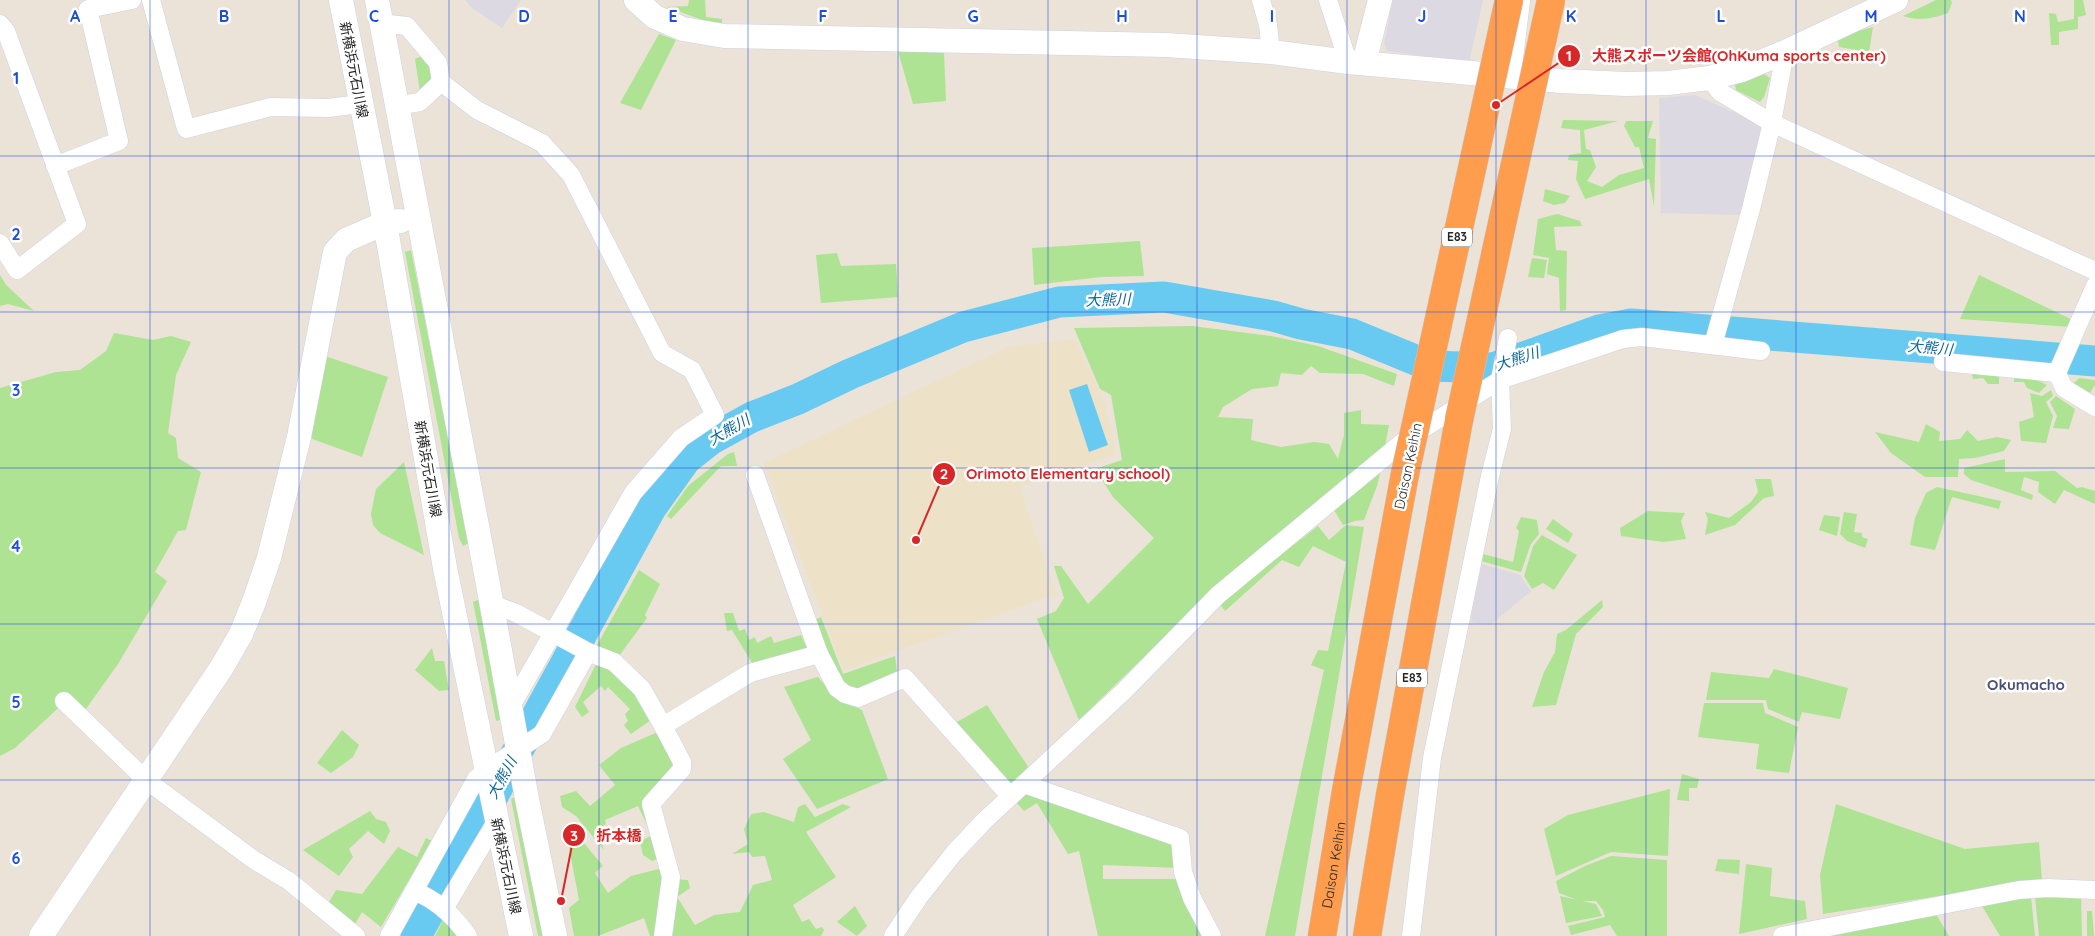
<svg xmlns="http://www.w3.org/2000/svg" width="2095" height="936" font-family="Quicksand,'Noto Sans JP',sans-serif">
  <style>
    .industrial { fill: #dcd9e2 }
    .education { fill: #ede1c7 }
    .green { fill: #ade393 }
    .water { fill: #68caf0 }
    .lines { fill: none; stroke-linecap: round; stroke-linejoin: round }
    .river { stroke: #68caf0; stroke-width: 31 }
    .street-casing { stroke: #ced1e1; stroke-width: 19 }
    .secondary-casing { stroke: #ced1e1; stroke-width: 25 }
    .highway-casing { stroke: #c7c7c7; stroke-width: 29 }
    .street { stroke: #fff; stroke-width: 18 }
    .secondary { stroke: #fff; stroke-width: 24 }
    .highway { stroke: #ff9d4f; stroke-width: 28 }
    .highway-bridge-casing { stroke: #c7c7c7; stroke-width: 29; stroke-linecap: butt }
    .highway-bridge { stroke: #ff9d4f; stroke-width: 28 }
    .grid { fill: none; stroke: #1d4ed8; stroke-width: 1; stroke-opacity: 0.55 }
    .labels { text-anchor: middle; stroke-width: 5; stroke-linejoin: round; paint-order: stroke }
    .shield { fill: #fff; stroke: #686868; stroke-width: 1 }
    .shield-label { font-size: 12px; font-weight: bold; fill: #272727 }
    .street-label { font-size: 14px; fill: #272727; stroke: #fff }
    .water-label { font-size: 15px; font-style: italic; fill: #0b6698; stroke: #fff }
    .neighbourhood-label { font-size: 15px; font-weight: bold; fill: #485078; stroke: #fff }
    .grid-label { font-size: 16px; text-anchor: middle; font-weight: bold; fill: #1d4ed8; stroke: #fff; stroke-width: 5; stroke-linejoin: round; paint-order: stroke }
    .leader { fill: none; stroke: #d62828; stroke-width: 2 }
    .callout-dot { fill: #d62828; stroke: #fff; stroke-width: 2 }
    .mark-label { font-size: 15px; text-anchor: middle; font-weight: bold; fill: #fff }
    .callout-label { font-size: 15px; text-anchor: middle; font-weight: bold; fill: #d62828; stroke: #fff; stroke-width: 5; stroke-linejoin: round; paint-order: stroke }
  </style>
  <rect width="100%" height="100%" fill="#ebe3d8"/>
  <g class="industrial">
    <path d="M465,0H521L502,28L473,9Z"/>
    <path d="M1393,0H1483L1469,63L1387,51L1384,43Z"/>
    <path d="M1695,95L1767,127L1740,215L1661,213L1659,98Z"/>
    <path d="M1481,564L1520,575L1531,591L1490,625L1471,622L1473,591Z"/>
  </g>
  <path class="education" d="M1075,339L1106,406L1116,455L1020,487L1056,594L844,670L764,463L1008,347Z"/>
  <g class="green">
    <path d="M689,0H705L706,17L722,19V24L705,21L667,7L688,6Z"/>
    <path d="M1936,0H1951L1952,3L1948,13C1932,19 1919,21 1903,16Z"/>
    <path d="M2074,0H2083L2086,15L2078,17V29L2059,32V45H2051L2049,13L2056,14L2058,22L2074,19Z"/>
    <path d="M1873,27L1869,52L1839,47L1838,40L1858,31Z"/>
    <path d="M659,34L676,40L641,110L620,103Z"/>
    <path d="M898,51L944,52L946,101L913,104Z"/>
    <path d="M422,56L434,64L437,80L420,92L415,59Z"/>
    <path d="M1764,74L1770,78L1764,97L1760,102L1736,90L1735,84Z"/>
    <path d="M1563,120L1618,121L1584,130L1586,149L1590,150L1596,167L1587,181L1602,187L1619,175L1644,168L1639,147H1635L1624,126L1626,121H1653L1648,138L1656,139L1654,206L1649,179L1585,199L1576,179L1578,161L1568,160L1569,155L1581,153L1580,130L1561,128Z"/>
    <path d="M1545,189L1570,196L1565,203L1554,205L1543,201Z"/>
    <path d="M1557,214L1580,221L1582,226L1554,227L1556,250L1567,251L1566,310L1560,311L1559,278L1547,274L1549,258L1533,255L1538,219Z"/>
    <path d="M1140,241L1144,276L1101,277L1034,285L1032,248Z"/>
    <path d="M411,250L469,543L463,546L459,538L405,252Z"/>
    <path d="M837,253L841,266L896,264L898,297L821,303L816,255Z"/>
    <path d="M1532,258L1547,260L1544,278L1528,277Z"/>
    <path d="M0,275L6,285L34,311L8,304L0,306Z"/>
    <path d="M1979,275L2075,321L2072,327L1960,319Z"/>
    <path d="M1192,326L1271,336L1318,346L1397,374L1394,386L1363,374L1320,373L1311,366L1302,375L1281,373L1278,386L1252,389L1223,407L1218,417L1253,419L1251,440L1281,447L1314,442L1329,444L1338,459L1344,435V413L1361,410V424L1389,425L1384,452L1219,584L1079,720L1037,619L1056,611L1064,598L1054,566H1061L1088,604L1154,538L1113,497L1095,469L1122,460L1111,395L1100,389L1074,328Z"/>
    <path d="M114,333L153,340L171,336L191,342L176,375L168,433L176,438L178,458L201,472L186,530L178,531L155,572L167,581L118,664L83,713L68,699L15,748L0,756V388L56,372L80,370L106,351Z"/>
    <path d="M325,356L388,377L362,457L307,437Z"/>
    <path d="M1972,373L1999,376V384H1988L1983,378L1973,379Z"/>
    <path d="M2014,378L2035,379L2047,385L2039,393L2027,388L2024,382H2014Z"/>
    <path d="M2079,378L2095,380V385L2089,394L2073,384Z"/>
    <path d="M2051,390L2053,396L2046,402L2053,416L2046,443L2021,441L2019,422L2034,417L2030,393L2042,396Z"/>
    <path d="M2056,396L2075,409L2069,429L2053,428L2057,416L2050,402Z"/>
    <path d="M1926,424L1940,432L1939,441L1960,439L1967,430L1978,441L1997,437L2011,440L2004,451L1975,458L1959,459L1958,477H1925L1891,453L1875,432L1919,442Z"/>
    <path d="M734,452L737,466H721L671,519L667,516L688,486L728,454Z"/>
    <path d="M2005,459V472L2055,471L2077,488L2082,487L2095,491V504L2064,490L2055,504L2038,492L2039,482L2024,477L2021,490L2033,495L2032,500L1971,480L1964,474V468Z"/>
    <path d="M404,462L424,555L380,533L373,525L371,514L376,489Z"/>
    <path d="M1382,465L1377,486L1364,520L1355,521L1343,525L1334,510Z"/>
    <path d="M1755,479H1771L1774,496L1764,498L1735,525L1705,535L1708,519L1705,512L1729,518L1751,502L1758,492Z"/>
    <path d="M1937,487L2001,501L1999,509L1952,497L1935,550L1910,545L1915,518L1926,493Z"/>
    <path d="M1648,511L1685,513L1681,521L1686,539L1663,542L1621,536L1620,528Z"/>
    <path d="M1844,512L1857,514L1854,532L1862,533V537L1868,539L1865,548L1847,541L1840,534Z"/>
    <path d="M1824,515L1840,517L1837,536L1819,530Z"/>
    <path d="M1521,517L1537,520L1539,534L1531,544L1521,572L1481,561L1483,554L1513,562L1519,531L1516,528Z"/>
    <path d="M1553,519L1573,534L1568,543L1546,529Z"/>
    <path d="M1346,525L1364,527L1295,936H1265L1324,670L1311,665L1318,650L1328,651L1346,562L1313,546L1299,567L1282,560L1225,611L1219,603L1318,526L1329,540Z"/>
    <path d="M1542,535L1577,555L1554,590L1543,583L1532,589L1524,576L1533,546Z"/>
    <path d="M639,570L660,584L645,615L647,618L619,656L595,649Z"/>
    <path d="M480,599L504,719L496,721L473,602Z"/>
    <path d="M1602,600L1603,607L1576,634L1556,705L1532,707L1544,672L1555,652L1557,634L1566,630Z"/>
    <path d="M724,613H733L739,631L745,629L749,640L755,637L757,643L771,636L774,643L801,635L808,651L754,666L732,630L727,631Z"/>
    <path d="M821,617L843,674L895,656L897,672L861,691L841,684L814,620Z"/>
    <path d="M432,648L435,661H444L449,690L439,691L415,670Z"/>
    <path d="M596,664L610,670L638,694L651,720L631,734L624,725L628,721L625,714L630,709L608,687L605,691L601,686L583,702L589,712L582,717L575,707Z"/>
    <path d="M1774,669L1848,688L1840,719L1802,712L1799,722L1768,709L1766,700H1706L1711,672L1769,678Z"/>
    <path d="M818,677L834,696L862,710L888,779L817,809L783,759L811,740L784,687Z"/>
    <path d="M1704,703H1763L1765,713L1798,727L1789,773L1756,769L1759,744L1698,737Z"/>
    <path d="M987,705L1029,768L1012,785L955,723Z"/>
    <path d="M342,730L359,745L353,757L331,773L317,763Z"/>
    <path d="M660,731L678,763L645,799L662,857L652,861L643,855L640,842L652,835L638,806L605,820L606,824L597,829L604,850L576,816L562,807L560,796L576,791L590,806L615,785L599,765L621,748Z"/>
    <path d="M1682,774L1699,779L1697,788H1689V801L1677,800Z"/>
    <path d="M1025,789L1174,840L1178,868L1103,865V879H1178L1205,936H1098L1079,851L1068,854L1037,803L1024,811L1014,800Z"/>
    <path d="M1670,789L1668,856L1611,852L1556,876L1544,829L1568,815Z"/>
    <path d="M518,795L546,936H538L511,799Z"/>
    <path d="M805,804L815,817L843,804L851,807L806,832L836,877L793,905L802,922L809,919L816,929L822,927L824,930L821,936H667L675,879L688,880L690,888L677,897L695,925L714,915L740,912L753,885L772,880L765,856L752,857L749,852L732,854L748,844L744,829L751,814L764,812L794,822L798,807Z"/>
    <path d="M1836,804L1965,849L2039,842L2042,880L1823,914L1820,875Z"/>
    <path d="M370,811L376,819L386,822L390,831L384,844L368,831L349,849L353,857L339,876L303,850Z"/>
    <path d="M569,825L603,866L595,873L608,893L631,876L663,868L658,936H650L644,918L598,936H574L569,908L579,900L565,826Z"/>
    <path d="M426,838L432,841L381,927L362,912L355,924L329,902L336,890L362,894L398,847L417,857Z"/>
    <path d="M1611,856L1667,860V936H1617L1610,925L1571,935L1568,926L1605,917L1603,910L1596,901H1580L1559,893L1556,881L1585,866Z"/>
    <path d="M1718,859L1740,860L1739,874L1715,871Z"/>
    <path d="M1746,864L1772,868L1770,896L1805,901L1807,919L1739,934Z"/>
    <path d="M1560,896L1596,904L1602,916L1566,923Z"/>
    <path d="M2035,896H2081L2082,936H2039Z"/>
    <path d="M2031,897L2035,936H2000L1982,906Z"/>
    <path d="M855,906L867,926L857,936L837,922Z"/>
    <path d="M1934,911L1949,936H1801Z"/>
    <path d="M2087,911H2092L2094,936H2087Z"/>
    <path d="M444,918L450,922L457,936H435Z"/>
  </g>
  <path class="water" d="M1087,384L1108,445L1089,452L1069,390Z"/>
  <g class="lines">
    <path class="river" d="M416,936L651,508L686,459L710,440L752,417L798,399L850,374L963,327L1059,302L1164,297L1273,316L1301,324L1352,334L1430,366L1493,368L1599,330L1631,324L2095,361"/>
    <defs>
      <g id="street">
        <path d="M151,0L186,129L271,107L328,108L361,104"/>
        <path d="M1261,0L1268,25L1271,52"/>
        <path d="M1328,0L1348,62"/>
        <path d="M380,23L407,26L438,63L441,82L477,110L542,143L571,175L662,353L692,370L715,415L681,438L633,493L510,708"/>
        <path d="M0,24L6,31L77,224L17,270L0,243"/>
        <path d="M1512,75L1521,1"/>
        <path d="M1709,78L1720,92L1772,123L2095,271"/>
        <path d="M396,106L420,102L441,82"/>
        <path d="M55,166L119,141L88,9L132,0"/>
        <path d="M2095,286L2057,373L2064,388L2095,407"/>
        <path d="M1713,345L1751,209L1772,123L1785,52"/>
        <path d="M1943,362L2057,373"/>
        <path d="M755,475L819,654L837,688L845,694L858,698L905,678L1010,796"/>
        <path d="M492,604L516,613L588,652L614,662L642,689L663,726"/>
        <path d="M64,701L146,780L254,860L289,881L356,936"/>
        <path d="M1024,784L1180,838L1183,872L1192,898L1212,936"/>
        <path d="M414,891C437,900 454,916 468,936"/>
        <path d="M444,909L497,820"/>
        <path d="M389,936L476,779L486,770L542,734L588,652"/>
        <path d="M663,936L671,877L651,804L682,769V762L663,726L750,673L819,654"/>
        <path d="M893,936L919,897L954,853L984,821L1124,691L1218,595L1404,441L1500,380L1508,338"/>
        <path d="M1411,936L1432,758L1490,476L1502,429L1500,380L1623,339L1642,337L1761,351"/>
        <path d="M1782,936L2019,890L2048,888L2095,890"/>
      </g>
      <g id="secondary">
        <path d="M341,0L385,223L445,568L521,936"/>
        <path d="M377,0L485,568L527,799L555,936"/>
        <path d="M636,0L655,17L683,29L724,36L1166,45L1271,52L1348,62L1561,81L1626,84L1668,83L1709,78L1742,70L1785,52L1896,0"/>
        <path d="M1364,63L1380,0"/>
        <path d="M41,936L222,667L241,634L254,602L269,558L299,437L335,252L346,240L385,223L401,221"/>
      </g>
      <g id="highway">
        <path id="s1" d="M1322,936L1346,791L1405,474"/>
        <path d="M1367,936L1390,795L1459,420"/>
      </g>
    </defs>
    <use href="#street" class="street-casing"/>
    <use href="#secondary" class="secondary-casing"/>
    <use href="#highway" class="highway-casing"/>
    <use href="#street" class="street"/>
    <use href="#secondary" class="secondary"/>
    <use href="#highway" class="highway"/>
    <defs>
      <g id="highway-bridge">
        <path d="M1459,420L1551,0"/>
        <path d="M1405,474L1509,0"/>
      </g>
    </defs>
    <use href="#highway-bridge" class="highway-bridge-casing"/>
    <use href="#highway-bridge" class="highway-bridge"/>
  </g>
  <path class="grid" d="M150,0V936M299,0V936M449,0V936M599,0V936M748,0V936M898,0V936M1048,0V936M1197,0V936M1347,0V936M1496,0V936M1646,0V936M1796,0V936M1945,0V936M0,156H2095M0,312H2095M0,468H2095M0,624H2095M0,780H2095"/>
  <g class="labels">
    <g class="shield">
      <rect x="1442" y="227.5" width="30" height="19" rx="4"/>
      <rect x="1397" y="668.5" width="30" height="19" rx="4"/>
    </g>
    <g class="shield-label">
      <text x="1457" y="241">E83</text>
      <text x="1412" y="682">E83</text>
    </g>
    <g class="street-label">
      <text transform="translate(354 70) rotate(79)" y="5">新横浜元石川線</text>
      <text transform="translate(1408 466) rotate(-78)" y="5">Daisan Keihin</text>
      <text transform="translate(428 469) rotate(80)" y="5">新横浜元石川線</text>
      <text dy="5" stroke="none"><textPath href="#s1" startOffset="72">Daisan Keihin</textPath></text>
      <text transform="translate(506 866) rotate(78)" y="5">新横浜元石川線</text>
    </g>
    <g class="water-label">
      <text transform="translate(1108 300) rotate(-2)" y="5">大熊川</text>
      <text transform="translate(1930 348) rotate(5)" y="5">大熊川</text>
      <text transform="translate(1517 359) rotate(-18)" y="5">大熊川</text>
      <text transform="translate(729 430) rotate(-30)" y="5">大熊川</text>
      <text transform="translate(502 778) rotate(-61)" y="5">大熊川</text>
    </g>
    <g class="neighbourhood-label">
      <text x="2026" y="690">Okumacho</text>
    </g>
  </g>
  <g class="grid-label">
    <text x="75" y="22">A</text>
    <text x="224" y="22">B</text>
    <text x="374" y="22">C</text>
    <text x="524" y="22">D</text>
    <text x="673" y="22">E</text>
    <text x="823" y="22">F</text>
    <text x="973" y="22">G</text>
    <text x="1122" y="22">H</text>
    <text x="1272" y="22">I</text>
    <text x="1422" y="22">J</text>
    <text x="1571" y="22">K</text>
    <text x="1721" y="22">L</text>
    <text x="1871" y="22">M</text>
    <text x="2020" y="22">N</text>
    <text x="16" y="84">1</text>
    <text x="16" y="240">2</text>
    <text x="16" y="396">3</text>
    <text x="16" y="552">4</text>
    <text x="16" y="708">5</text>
    <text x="16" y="864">6</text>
  </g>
  <path class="leader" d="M1496 105L1569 56M916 540L944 474M561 901L574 835"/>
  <g class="callout-dot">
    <circle cx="1496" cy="105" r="5"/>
    <circle cx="916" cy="540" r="5"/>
    <circle cx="561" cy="901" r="5"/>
    <circle cx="1569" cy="56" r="12"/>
    <circle cx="944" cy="474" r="12"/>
    <circle cx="574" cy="835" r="12"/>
  </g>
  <g class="mark-label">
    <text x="1569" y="61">1</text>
    <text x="944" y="479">2</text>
    <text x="574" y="841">3</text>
  </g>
  <g class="callout-label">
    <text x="1739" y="61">大熊スポーツ会館(OhKuma sports center)</text>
    <text x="1068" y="479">Orimoto Elementary school)</text>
    <text x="619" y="841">折本橋</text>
  </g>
</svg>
